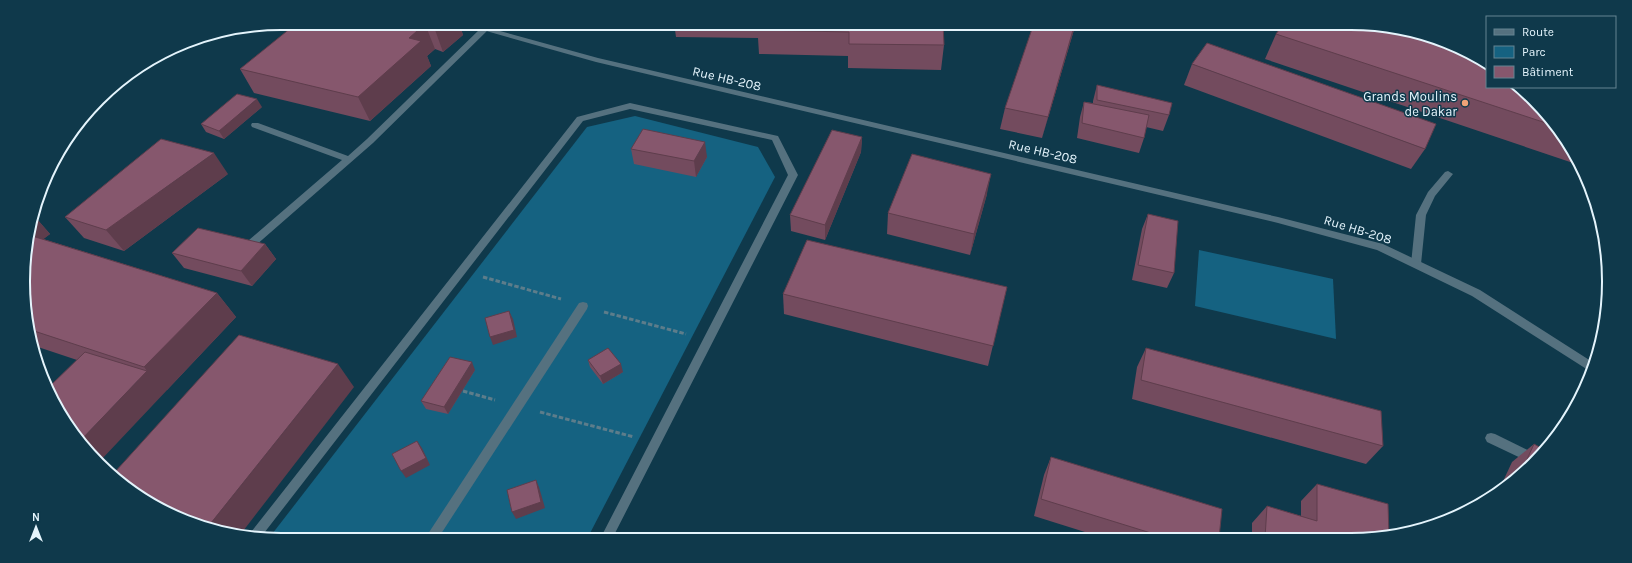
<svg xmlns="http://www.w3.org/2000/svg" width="1632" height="563" font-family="Karla,sans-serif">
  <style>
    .green { fill: #156281 }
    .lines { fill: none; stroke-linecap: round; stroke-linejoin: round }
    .path { stroke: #5d7d8b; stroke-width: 3; stroke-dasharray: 4.5 2; stroke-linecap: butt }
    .lane { fill: #55717f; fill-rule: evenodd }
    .street { fill: #55717f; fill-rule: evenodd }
    .wall { fill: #734b5e }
    .shaded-wall { fill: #5e3d4c }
    .building { fill: #86576d; stroke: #5e3d4c }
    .poi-dot { fill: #efa377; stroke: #0f394b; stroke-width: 1.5 }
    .labels { text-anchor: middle; stroke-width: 3; stroke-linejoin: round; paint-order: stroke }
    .street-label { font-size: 13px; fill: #e4f4fc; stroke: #0f394b }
    .poi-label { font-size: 13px; fill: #e4f4fc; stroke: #0f394b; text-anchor: end }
    .rim { fill: none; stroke: #e4f4fc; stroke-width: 2 }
  </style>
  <rect width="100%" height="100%" fill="#0f394b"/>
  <g class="green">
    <path d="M635,116L758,147L775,177L587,539L282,540L269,538L587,127Z"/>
    <path d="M1199,250L1333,279L1336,339L1195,306Z"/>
  </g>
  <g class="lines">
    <g class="path">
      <path d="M483,277L561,299"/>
      <path d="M604,312L686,334"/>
      <path d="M463,391L495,400"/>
      <path d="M540,412L634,437"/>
    </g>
    <g class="lane">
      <path d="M481,28H487L488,30L373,143L255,246H249L247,243L249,240L342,160L252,127L251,125L252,123H258L348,156L367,139Z"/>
      <path d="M630,103L778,136L798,175L612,539H600L788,175L772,140L630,109L583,121L261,537L248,536L577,117Z"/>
      <path d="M1448,171L1453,174L1435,196L1426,215L1421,264L1419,267H1413L1411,264L1416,215L1428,192L1445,172Z"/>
      <path d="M1491,433L1495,434L1538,455L1531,463L1487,442L1485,438L1487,434Z"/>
    </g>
    <g class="street">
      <path d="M458,23H471L598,58L1278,217L1383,244L1480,290L1594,363L1591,371L1588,370L1472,296L1377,250L1278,223L596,62Z"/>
      <path d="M583,302L587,303L588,306L587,309L437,540H424L579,303Z"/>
    </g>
  </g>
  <g class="wall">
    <path d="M293,23H459L463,35L443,52L435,49L427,56L431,66L370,121L254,93L240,69L294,26Z"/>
    <path d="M674,23H943L944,45L941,70L848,68V56L759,54L758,38L676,37Z"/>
    <path d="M1076,23L1042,138L1000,129L1005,108Z"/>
    <path d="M1276,34L1517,87L1574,152L1579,165L1265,59Z"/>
    <path d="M1192,64L1425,149L1411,169L1184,85Z"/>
    <path d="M1097,85L1169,115L1163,131L1146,127L1144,138L1139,153L1077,138L1080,117L1084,102L1093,103V101Z"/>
    <path d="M262,107L224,139L206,132L201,124Z"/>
    <path d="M862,137L861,152L825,240L791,231L790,215Z"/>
    <path d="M631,149L707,157L696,177L634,164Z"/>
    <path d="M228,174L124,251L84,238L65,217Z"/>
    <path d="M987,194L970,255L887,234L888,213Z"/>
    <path d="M1148,214L1174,273L1167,288L1132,280L1142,229Z"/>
    <path d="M36,218L50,234L43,239L217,293L236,317L167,390L32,345L25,248Z"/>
    <path d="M265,244L276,259L252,286L184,268L172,253Z"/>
    <path d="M1007,287L988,366L784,314L783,294Z"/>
    <path d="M1146,348L1383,446L1366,464L1132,399L1137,367Z"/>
    <path d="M588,360L623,372L603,384L590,367Z"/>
    <path d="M475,370L448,414L426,409L421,401Z"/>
    <path d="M1534,444L1521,476L1499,490L1512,462Z"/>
    <path d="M1051,457L1219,538H1104L1034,516L1044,475Z"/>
    <path d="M1317,484L1384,538H1252V523L1267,506L1301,516V501Z"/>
  </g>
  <g class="shaded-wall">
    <path d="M439,23H459L463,35L443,52L434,27Z"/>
    <path d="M1075,23H1076L1042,138L1048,117Z"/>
    <path d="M425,24L435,49L427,56L431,66L370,121L358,97L409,38Z"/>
    <path d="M257,99L262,107L224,139L219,131Z"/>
    <path d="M862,137L861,152L825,240V225Z"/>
    <path d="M705,142L707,157L696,177L694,161Z"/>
    <path d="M214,153L228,174L124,251L106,230Z"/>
    <path d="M991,174L987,194L970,255L974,234Z"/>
    <path d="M36,218L50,234L26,253L25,248L34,220Z"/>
    <path d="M265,244L276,259L252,286L241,271Z"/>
    <path d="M217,293L236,317L101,460L81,440L147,371L144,367Z"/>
    <path d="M509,311L513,319L517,337L493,345L490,337Z"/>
    <path d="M472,362L475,370L448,414L444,407Z"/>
    <path d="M338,364L354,387L240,535L215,531L207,528Z"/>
    <path d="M621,364L623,372L603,384L600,376Z"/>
    <path d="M417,441L422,448L430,465L406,478L401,471Z"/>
    <path d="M536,480L539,487L545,508L516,519L512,512Z"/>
  </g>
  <g class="building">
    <path d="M297,23H439L434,27L425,24L409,38L421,41L358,97L240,69Z"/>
    <path d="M758,23H943L944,45L849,44V32L757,30Z"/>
    <path d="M1034,23H1075L1048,117L1005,108Z"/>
    <path d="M1284,23H1350L1417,32L1487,66V87H1517L1549,124L1276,34Z"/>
    <path d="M1207,43L1436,124L1425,149L1192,64Z"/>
    <path d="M1097,85L1172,103L1169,115L1097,100Z"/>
    <path d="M237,94L257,99L219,131L201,124Z"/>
    <path d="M1084,102L1149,115L1144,138L1082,123Z"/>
    <path d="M643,129L705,142L694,161L631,149Z"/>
    <path d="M832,130L862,137L825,225L790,215Z"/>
    <path d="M161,139L214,153L106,230L65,217Z"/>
    <path d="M912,154L991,174L974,234L888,213Z"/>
    <path d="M1148,214L1178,221L1174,273L1138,265Z"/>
    <path d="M198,228L265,244L241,271L172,253Z"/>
    <path d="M29,235L217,293L144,367L31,330L25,248Z"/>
    <path d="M807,240L1007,287L993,346L783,294Z"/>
    <path d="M509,311L514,330L490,337L485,318Z"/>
    <path d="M239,335L338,364L207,528L138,496L114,473Z"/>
    <path d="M608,348L621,364L600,376L588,360Z"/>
    <path d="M1146,348L1381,411L1383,446L1141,380Z"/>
    <path d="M85,352L147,371L81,440L67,425L49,387Z"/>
    <path d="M450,357L472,362L444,407L421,401Z"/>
    <path d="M417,441L426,458L401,471L392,454Z"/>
    <path d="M1534,444L1543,449L1521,476L1519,477Z"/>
    <path d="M1051,457L1222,509L1219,538H1167L1041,499Z"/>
    <path d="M536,480L541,502L512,512L507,490Z"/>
    <path d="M1317,484L1388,504L1389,536L1384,538H1265L1267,506L1317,521Z"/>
    <path d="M658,535L672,539H656Z"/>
  </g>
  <circle class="poi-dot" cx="1465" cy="103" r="4"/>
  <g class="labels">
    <g class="street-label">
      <text transform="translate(727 78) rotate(13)" y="5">Rue HB-208</text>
      <text transform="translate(1043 151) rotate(13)" y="5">Rue HB-208</text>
      <text transform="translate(1358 229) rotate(17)" y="5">Rue HB-208</text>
    </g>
    <g class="poi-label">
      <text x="1457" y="101">Grands Moulins<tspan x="1457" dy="15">de Dakar</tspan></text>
    </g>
  </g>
  <path d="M0 0H1632V563H0ZM281 30H1351A251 251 0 0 1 1602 281V282A251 251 0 0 1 1351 533H281A251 251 0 0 1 30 282V281A251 251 0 0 1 281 30Z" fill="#0f394b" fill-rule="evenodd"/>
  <path class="rim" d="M281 30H1351A251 251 0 0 1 1602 281V282A251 251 0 0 1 1351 533H281A251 251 0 0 1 30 282V281A251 251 0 0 1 281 30Z"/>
  <rect x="1486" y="16" width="130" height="72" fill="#0f394b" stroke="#648492"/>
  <rect x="1494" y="29" width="20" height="6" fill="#55717f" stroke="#648492"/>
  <text x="1522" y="36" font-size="12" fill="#e4f4fc">Route</text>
  <rect x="1494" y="46" width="20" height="12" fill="#156281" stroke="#648492"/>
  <text x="1522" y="56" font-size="12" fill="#e4f4fc">Parc</text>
  <rect x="1494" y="66" width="20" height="12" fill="#86576d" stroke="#648492"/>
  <text x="1522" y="76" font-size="12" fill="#e4f4fc">Bâtiment</text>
  <g transform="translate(36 527)" stroke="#0f394b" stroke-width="3" paint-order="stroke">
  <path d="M0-3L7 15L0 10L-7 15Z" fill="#e4f4fc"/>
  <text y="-6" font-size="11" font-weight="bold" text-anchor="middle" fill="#e4f4fc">N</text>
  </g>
</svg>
